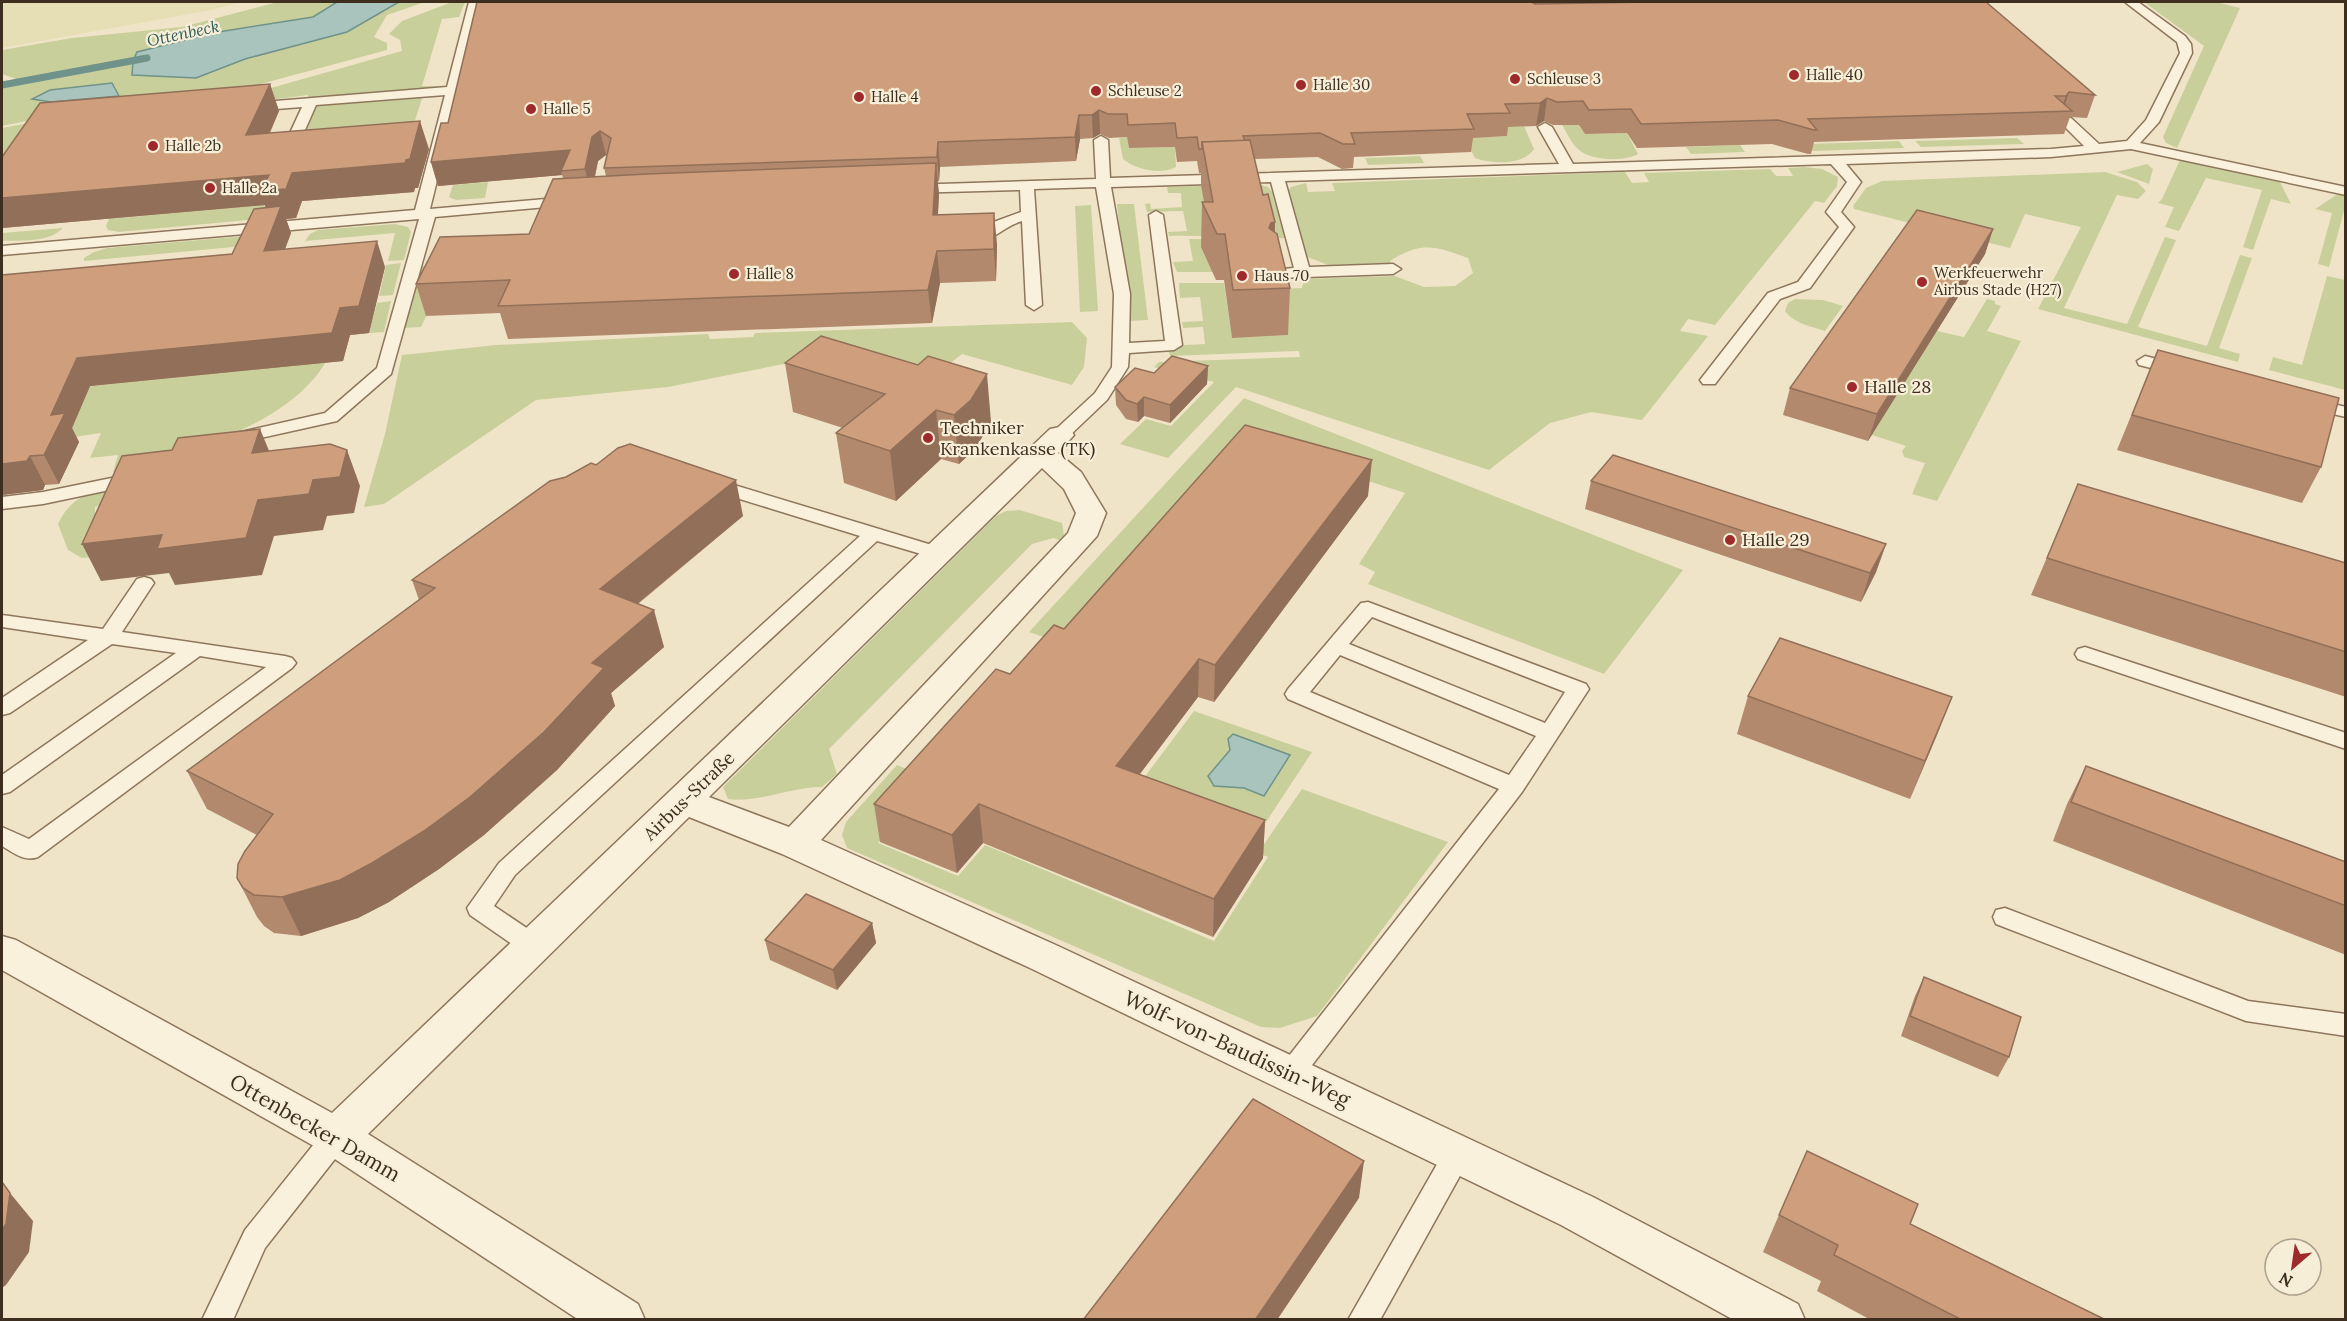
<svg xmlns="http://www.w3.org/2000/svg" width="2347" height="1321" font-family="Lora,serif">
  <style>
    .farmland { fill: #e6deb5 }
    .green { fill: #c9cf9b }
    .water { fill: #a9c4bc; stroke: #6f938a; stroke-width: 1.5 }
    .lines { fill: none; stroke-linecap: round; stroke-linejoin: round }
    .stream { stroke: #6f938a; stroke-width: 7 }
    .service-casing { stroke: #8d765c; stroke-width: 3 }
    .minor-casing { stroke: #8d765c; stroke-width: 3 }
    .service { fill: #faf1dc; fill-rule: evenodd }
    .minor { fill: #faf1dc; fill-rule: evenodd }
    .wall { fill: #b2896c; fill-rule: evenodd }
    .shaded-wall { fill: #916f58 }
    .building { fill: #cf9f7d; stroke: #916f58; stroke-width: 1.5 }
    .poi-dot { fill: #9e2a2b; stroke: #f7eed8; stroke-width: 2 }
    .labels { text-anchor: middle; stroke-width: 4.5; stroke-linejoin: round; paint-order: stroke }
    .far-poi-label { font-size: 15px; fill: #3d2e20; stroke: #f7eed8; text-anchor: start }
    .far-water-label { font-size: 16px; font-style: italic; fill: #2f5d5a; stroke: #f7eed8 }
    .poi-label { font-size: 18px; fill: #3d2e20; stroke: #f7eed8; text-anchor: start }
    .street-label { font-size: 18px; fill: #3d2e20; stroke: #f7eed8 }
    .near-street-label { font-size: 21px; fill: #3d2e20; stroke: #f7eed8 }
  </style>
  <rect width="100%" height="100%" fill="#f0e4c8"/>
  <path class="farmland" d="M2,2H241L212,10L2,48Z"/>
  <g class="green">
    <path d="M278,2H337L313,17L218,32L133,61L132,75L196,78L245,59L347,32L399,2H425L387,15L374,37L387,43V50L178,106L31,120L2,126V86L16,79L2,74V50L72,38L182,27Z"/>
    <path d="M452,2H465L459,17L442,19L422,86H441L438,88L308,99V95L239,104V97L402,51L400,40L389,34L402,21Z"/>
    <path d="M2144,2H2216L2240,8L2177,148L2166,143L2163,137L2204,46Z"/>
    <path d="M422,98L407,146L298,147L316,106Z"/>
    <path d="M34,122L2,172V128Z"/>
    <path d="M1562,125H1579L1585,134L1627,133L1638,154C1624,162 1590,161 1578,149C1571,143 1567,133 1562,125Z"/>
    <path d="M1524,126L1534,149C1523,166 1491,164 1475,158L1464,138L1506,136L1502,127Z"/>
    <path d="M1127,137L1129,148L1175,147L1176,167C1161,175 1136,170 1123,159L1119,138Z"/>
    <path d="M2017,138L2024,144L1921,147L1915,141Z"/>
    <path d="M1899,141L1904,148L1813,151L1808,144Z"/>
    <path d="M1740,145L1745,152L1691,154L1686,147Z"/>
    <path d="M1420,156L1424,163L1368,165L1365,158Z"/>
    <path d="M2180,160L2280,182L2291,204L2271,199L2253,250L2243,247L2262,190L2206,178L2179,231L2165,227L2174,207L2158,203L2162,199Z"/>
    <path d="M2147,164L2153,169L2149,184L2117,172Z"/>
    <path d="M1804,167L1822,169L1838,177L1837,186L1824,203L1815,201L1715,325L1688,319L1680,331L1708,336L1642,420L1591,412L1550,423L1489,470L1236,387L1168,458L1120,444L1146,419L1171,426L1214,382L1154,367L1159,362L1300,357L1299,351L1170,356L1168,349L1185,345L1205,344L1203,327L1183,328L1182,322L1203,321L1200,297L1180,298L1179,283H1224L1232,337L1288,335L1277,289L1302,288L1304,279L1395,276L1424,287L1455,286L1473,273L1468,258C1435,246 1421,241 1390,261L1391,263L1328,265L1305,256L1288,191L1291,187L1306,183L1308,192L1335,191L1332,183L1625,172L1632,183L1649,182L1644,173L1770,169L1776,176H1793L1788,168Z"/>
    <path d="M2105,172L2137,182L2146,191L2138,199L2117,195L2064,308L2127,324L2165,237L2176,240L2138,327L2207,346L2240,255L2252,258L2219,348L2240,354L2238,362L2038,309L2081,227L2025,214L2010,248L1854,209L1853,206L1866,188L1882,181Z"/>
    <path d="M488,182L485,198L456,200L449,197L453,185Z"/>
    <path d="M1257,184L1268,187L1273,193L1285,238C1246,240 1208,235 1169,236L1168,232L1187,231L1183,211L1147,212L1145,204L1150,203L1151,209L1182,207L1181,193H1168L1167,187Z"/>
    <path d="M2338,194L2345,196V207L2329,267L2318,264L2332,213L2315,209Z"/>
    <path d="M283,203L259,219L119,232L108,230L106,226L109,219Z"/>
    <path d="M1117,204H1134L1148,320L1129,321Z"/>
    <path d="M1091,205L1098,311L1080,312L1075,206Z"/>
    <path d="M395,224L408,227L411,232L404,260L388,261L395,233L305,241L310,234L318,230Z"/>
    <path d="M63,228C48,243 22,240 2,241V233Z"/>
    <path d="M246,236L244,246L84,261V258L94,252L107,248Z"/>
    <path d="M1189,239H1211L1202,247L1213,272H1177L1173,262L1193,261Z"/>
    <path d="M401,263L393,295L379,296L386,265Z"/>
    <path d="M451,265L421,327L404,328L422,266Z"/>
    <path d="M2327,276L2345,280V390L2269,370L2273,357L2302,365Z"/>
    <path d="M1795,299L1823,300L1843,306L1825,331C1810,326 1795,324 1785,311L1788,303Z"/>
    <path d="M1987,299L1995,301V304L2001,306L1987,331L2021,341L1937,501L1912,494L1925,463L1904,457L1902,451L1906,446L1872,435L1937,331L1964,337Z"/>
    <path d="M391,301L384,332L369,333L377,303Z"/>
    <path d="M1072,322L1087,338L1084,367L1072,385L962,354L920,387L814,358L668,387L536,400L384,504L364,507L385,434L402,355L496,345L708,334L710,339L753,337L755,333Z"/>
    <path d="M326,362C286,428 183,453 113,472L118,455L90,458L101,433L68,438L2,395Z"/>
    <path d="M1244,398L1683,570L1604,674L1368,584L1375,572L1359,564L1405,493L1246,441L1070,646L1029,632Z"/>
    <path d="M141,487L139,491L95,507V526L112,555L82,558L68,550L58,524C75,487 105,491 141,487Z"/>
    <path d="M1020,510L1062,523L1065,542L1053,538L1032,544L829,749L837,774L822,787C790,787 759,803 728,799L723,787L996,516L1006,511Z"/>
    <path d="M1194,711L1312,752L1251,845L1128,799Z"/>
    <path d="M897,765L933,780L878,843L958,876L985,845L1214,941L1268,857L1258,853L1302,789L1448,842L1317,1016L1280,1028L1261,1027L847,848L842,835L846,822Z"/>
  </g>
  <g class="water">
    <path d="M337,2H399L347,32L245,59L196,78L132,75L133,61L137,52L218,32L313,17Z"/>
    <path d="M112,83L119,96L51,102L32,99L50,90Z"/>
    <path d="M1233,734L1290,755L1264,796L1244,788L1214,786L1208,776L1230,750L1228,739Z"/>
  </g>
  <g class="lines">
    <path class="stream" d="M2,85L147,58"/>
    <defs>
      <g id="service">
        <path d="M469,2H481L430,209L569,197L576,201L569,205L435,217L391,374L337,421L234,444L228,443L225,439L228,435L325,413L377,368L419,219L2,255V246L415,210L445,95L316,105L298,146L291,150L284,146L302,107L251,111L244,107L251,103L447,87Z"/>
        <path d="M2125,2H2138L2185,36L2191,44L2192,53L2159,122L2140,143L2346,187V195L2131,149L2051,157L1846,164L1861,182L1841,212L1854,227L1810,288L1780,299L1715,384H1703L1700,380L1768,293L1798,282L1839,227L1826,212L1847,182L1831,164L1285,181L1309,267L1393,264L1401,269L1393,274L1277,278L1269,273L1271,270L1294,268L1271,182L1111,187L1130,294L1129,343L1165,341L1149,215L1156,211L1163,215L1182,345L1174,350L1129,353L1128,367L1107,400L1066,439H1054L1051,435L1054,431L1095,393L1112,367L1114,294L1096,187L1034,189L1042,305L1034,310L1026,305L1022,221C1006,226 993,239 980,243L972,238L991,223L1021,212L1020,190L909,193L902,189L909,185L1096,179L1094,140L1101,136L1108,140L1110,178L1559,164L1538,127L1545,123L1552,127L1573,164L2051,149L2084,146L2059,121L2066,117L2071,118L2099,144L2127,141L2146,120L2180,53L2177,42Z"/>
        <path d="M2145,356L2185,366L2187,370L2185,374L2179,375L2139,365L2137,361Z"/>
        <path d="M2308,398L2346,407V417L2302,407L2299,403L2302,399Z"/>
        <path d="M136,473L143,475L145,479L143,483L43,504L2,509V497L43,492Z"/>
        <path d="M711,478L945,549L948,553L945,557L938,559L877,541L515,875L494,906L543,939L546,946L543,953L534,956L525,953L470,915L467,908L499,863L860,536L704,488L702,484L704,480Z"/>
        <path d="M144,577L151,579L154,583L122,632L285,656L292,658L296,663L292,668L38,857C24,862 14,853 2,846V827L29,839L266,667L200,656L10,792L2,794V775L176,653L112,644L10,713L2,715V698L88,640L2,627V615L103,629L137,579Z"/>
        <path d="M1368,602L1586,684L1589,689L1522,792L1299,1082L1290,1085L1281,1082L1277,1074L1281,1066L1499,789L1288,699L1285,694L1288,689L1361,603ZM1372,617L1565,692L1545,723L1349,644ZM1340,655L1536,736L1509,775L1310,692Z"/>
        <path d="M2085,647L2346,733V749L2078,659L2075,654L2078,649Z"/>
        <path d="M2005,908L2248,1001L2346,1014V1036L2246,1021L1996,924L1993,917L1996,910Z"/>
        <path d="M336,1125L346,1129L350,1137L346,1145L265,1248L233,1320H202L245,1230L326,1129Z"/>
        <path d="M1458,1142L1468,1145L1472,1154L1380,1320H1348L1448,1145Z"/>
      </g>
      <path id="minor" d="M1060,427L1070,429L1074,435L1058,453L1081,472L1106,513L1097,536L821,840L1058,946L1593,1197L1798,1304L1805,1320H1734L1561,1225L1030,968L782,854L689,817L368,1134L638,1304L645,1320H579L321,1150L2,970V936L16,940L332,1113L1030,448L1050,429ZM1042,468L1064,489L1076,513L1068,533L789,827L709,797Z"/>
    </defs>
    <use href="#service" class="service-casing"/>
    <use href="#minor" class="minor-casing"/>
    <use href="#service" class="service"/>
    <use href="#minor" class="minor"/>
  </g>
  <g class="wall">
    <path d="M477,2H1846L2095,95L2087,118L2070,117L2064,134L1814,142L1811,154H1808L1772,144L1637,148L1627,133L1585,134L1579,125H1553L1544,121L1536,126L1508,127L1507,136L1473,138L1471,152L1354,157L1353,168L1342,169L1318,157L1254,159L1263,195L1275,222V232L1290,288L1288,335L1232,338L1224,280H1216L1201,247L1202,202H1204L1201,185V173H1199L1197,161L1177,162L1175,147L1129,148L1127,137L1109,138L1100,134L1093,138L1080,139L1076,161L940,167L939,181H937L939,194L938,215L997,244L996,281L940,283L932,323L508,339L500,313L426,316L416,284L529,234L563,178L562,175L438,186L431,162L448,123ZM606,155L607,156L604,168L606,176L595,177L598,161Z"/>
    <path d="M270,84L279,111L270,133L429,149L418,188H415L414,192L302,201L296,218L286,219L291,233L285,249L385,267L369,333L350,335L343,361L90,386L72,428L79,442L59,484L45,485L43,490L2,495V275L232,254L266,208L265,205L2,228V157Z"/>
    <path d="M1993,229L1985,254L1868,441L1783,415L1790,388Z"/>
    <path d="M2158,350L2321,467L2302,503L2117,450Z"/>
    <path d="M785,363L991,422L975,449L959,464L941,459L896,501L844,483L836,433L843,428L793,412Z"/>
    <path d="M1208,366L1207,384L1170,423L1144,416L1138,422L1126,419L1116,405L1115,387L1154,373Z"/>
    <path d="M1591,481L1886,544L1876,572L1861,602L1585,509Z"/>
    <path d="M2078,484L2346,563V697L2031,595Z"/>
    <path d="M1368,496L1214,702L1198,697L1140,774L1265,820L1263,858L1213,937L983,843L957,873L880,842L874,804L1010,674L1064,629Z"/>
    <path d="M743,516L638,604L664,647L611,693L615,706L557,770L484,835L439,869L389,902L358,918L301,936L274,933L264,926L257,917L237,878L257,835L207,809L187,771L419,600L412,580Z"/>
    <path d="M1748,696L1952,697L1910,799L1737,734Z"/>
    <path d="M2086,766L2346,862V955L2053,841L2067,804Z"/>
    <path d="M872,923L876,943L837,990L770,960L765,940Z"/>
    <path d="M1924,977L2009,1057L1998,1077L1901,1036L1915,996Z"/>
    <path d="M1779,1215L1910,1224L2106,1320H1871L1817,1291L1821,1281L1763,1252Z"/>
  </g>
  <g class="shaded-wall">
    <path d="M270,84L279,111L256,163L246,135Z"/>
    <path d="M2069,92L2063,111H2060L2066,96Z"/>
    <path d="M1547,98L1544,121L1536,126L1540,103Z"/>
    <path d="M1099,110L1100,134L1093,138L1092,115Z"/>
    <path d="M1079,115L1080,139L1076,161L1075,137Z"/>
    <path d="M420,121L429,149L418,188H415L414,192L302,201L296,218L286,219L291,233L274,278L264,251L271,221L265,205L2,228V198L292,173Z"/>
    <path d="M600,131L606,155L598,161L591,194L585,169L592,137Z"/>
    <path d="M938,142L940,167L939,181L937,157Z"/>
    <path d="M570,150L561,171L562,175L438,186L431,162Z"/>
    <path d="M936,163L939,194L936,246L933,215Z"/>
    <path d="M994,213L997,244L996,281L994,249Z"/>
    <path d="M1275,222L1273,268L1269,228L1271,223Z"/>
    <path d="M1993,229L1985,254L1868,441L1877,414Z"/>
    <path d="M377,241L385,267L369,333L350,335L343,361L90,386L72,428L79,442L59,484L44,455L51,415L77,358L340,308Z"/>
    <path d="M937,251L940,283L932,323L928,290Z"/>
    <path d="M1208,366L1207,384L1170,423V405Z"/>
    <path d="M987,374L991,422L975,449L959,464L954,415Z"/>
    <path d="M1144,397V416L1138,422L1137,404Z"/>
    <path d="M936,410L941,459L896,501L890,451Z"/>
    <path d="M260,429L275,465L252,453Z"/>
    <path d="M347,450L360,486L354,513L327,516L323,530L274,536L262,575L175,585L169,573L101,581L82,544L313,480Z"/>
    <path d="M30,456L45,485L43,490L2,495V464Z"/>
    <path d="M1372,460L1368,496L1214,702L1215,665Z"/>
    <path d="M736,480L743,516L610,626L600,589Z"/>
    <path d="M1886,544L1876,572L1861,602L1870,573Z"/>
    <path d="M654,610L664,647L611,693L615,706L557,770L484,835L439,869L389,902L358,918L301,936L282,897L592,663Z"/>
    <path d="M1199,659L1198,697L1117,804L1116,766Z"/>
    <path d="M1952,697L1937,735L1910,799L1925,761Z"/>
    <path d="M979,804L983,843L957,873L952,835Z"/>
    <path d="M1265,820L1263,858L1213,937L1214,899Z"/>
    <path d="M872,923L876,943L837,990L833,970Z"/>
    <path d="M1364,1161L1359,1198L1277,1320H1255Z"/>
    <path d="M10,1193L33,1221L29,1252L6,1285L2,1288V1230Z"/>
  </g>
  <g class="building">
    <path d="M477,2H1531L1535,4L1651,2H1986L2095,95L2069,92L2066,96H2055L2072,111L1808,119L1817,130H1814L1778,120L1641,124L1631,109L1589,110L1583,101L1557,102L1547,98L1540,103L1505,104L1510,113L1467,114L1474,129L1351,133L1355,144H1343L1320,133L1243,136L1245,141L1202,142V149H1199L1197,137L1177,138L1175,123L1128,125L1127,114H1108L1099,110L1092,115H1079L1075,137L938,142L937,157L604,168L611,138L600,131L592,137L585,169L561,171L570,150L431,162L441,123H448Z"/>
    <path d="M270,84L246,135L420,121L410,159L406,160L405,163L292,173L286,189L260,191L269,175L2,198V157L40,103Z"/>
    <path d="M1250,140L1263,195L1268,194L1275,222L1271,223L1269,228L1277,234L1290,288L1233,290L1225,234H1217L1202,202H1213L1202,142Z"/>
    <path d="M936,163L933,215L994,213V249L937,251L928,290L498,306L510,280L416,284L440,237L529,234L553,179L647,174Z"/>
    <path d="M281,206L264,251L377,241L359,306L340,308L332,333L77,358L51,415L65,413L44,455L30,456L27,461L2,464V275L232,254L254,209Z"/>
    <path d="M1917,210L1993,229L1877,414L1790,388Z"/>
    <path d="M821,336L918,365L928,356L987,374L971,400L954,415L936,410L890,451L836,433L885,394L785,363Z"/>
    <path d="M2158,350L2339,398L2321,467L2132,415Z"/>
    <path d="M1172,356L1208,366L1170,405L1144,397L1137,404L1126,400L1115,387L1135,368L1154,373Z"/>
    <path d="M1245,425L1372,460L1215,665L1199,659L1116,766L1265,820L1214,899L979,804L952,835L874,804L996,669L1010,674L1054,625L1064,629Z"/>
    <path d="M260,429L252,453L330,444L347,450L340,477L313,480L309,494L258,500L246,538L157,549L162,535L82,544L122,456L172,450L178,438Z"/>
    <path d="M630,444L736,480L600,589L654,610L592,663L604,668L544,732L470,797L424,831L372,863L340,880L282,897L254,895L243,888L237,878L238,864L245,851L273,814L187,771L435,588L412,580L550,481L566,477L591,463L596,465L618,448Z"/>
    <path d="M1613,455L1886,544L1870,573L1591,481Z"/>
    <path d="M2078,484L2346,563V652L2047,558Z"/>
    <path d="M1780,638L1952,697L1925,761L1748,696Z"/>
    <path d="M2086,766L2346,862V906L2071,802Z"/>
    <path d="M806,894L872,923L833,970L765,940Z"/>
    <path d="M1924,977L2021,1017L2009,1057L1910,1016Z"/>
    <path d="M1253,1099L1364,1161L1255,1320H1083Z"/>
    <path d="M1807,1151L1918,1204L1910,1224L2106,1320H1962L1834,1255L1838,1245L1779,1215Z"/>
    <path d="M2,1182L10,1193L6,1224L2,1230Z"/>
  </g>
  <g class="poi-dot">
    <circle cx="1794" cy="75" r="6"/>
    <circle cx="1515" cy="79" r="6"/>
    <circle cx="1301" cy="85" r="6"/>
    <circle cx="1096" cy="91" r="6"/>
    <circle cx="859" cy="97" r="6"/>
    <circle cx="531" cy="109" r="6"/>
    <circle cx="153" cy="146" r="6"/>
    <circle cx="210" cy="188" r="6"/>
    <circle cx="734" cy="274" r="6"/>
    <circle cx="1242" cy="276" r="6"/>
    <circle cx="1922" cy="282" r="6"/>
    <circle cx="1852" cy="387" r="6"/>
    <circle cx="928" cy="438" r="6"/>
    <circle cx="1730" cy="540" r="6"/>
  </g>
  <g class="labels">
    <g class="far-poi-label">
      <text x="1806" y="80">Halle 40</text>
      <text x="1527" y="84">Schleuse 3</text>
      <text x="1313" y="90">Halle 30</text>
      <text x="1108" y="96">Schleuse 2</text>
      <text x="871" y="102">Halle 4</text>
      <text x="543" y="114">Halle 5</text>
      <text x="165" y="151">Halle 2b</text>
      <text x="222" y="193">Halle 2a</text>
      <text x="1934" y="278">Werkfeuerwehr<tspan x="1934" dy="17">Airbus Stade (H27)</tspan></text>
      <text x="746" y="279">Halle 8</text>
      <text x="1254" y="281">Haus 70</text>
    </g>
    <g class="far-water-label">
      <text transform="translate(183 33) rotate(-12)" y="6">Ottenbeck</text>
    </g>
    <g class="poi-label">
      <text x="1864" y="393">Halle 28</text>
      <text x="940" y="434">Techniker<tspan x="940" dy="21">Krankenkasse (TK)</tspan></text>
      <text x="1742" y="546">Halle 29</text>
    </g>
    <g class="street-label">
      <text transform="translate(689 796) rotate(-44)" y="6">Airbus-Straße</text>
    </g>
    <g class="near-street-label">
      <text transform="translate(1237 1049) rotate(25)" y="7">Wolf-von-Baudissin-Weg</text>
      <text transform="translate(315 1128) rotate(30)" y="7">Ottenbecker Damm</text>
    </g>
  </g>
  <rect width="2347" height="1321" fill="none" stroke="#3d2e20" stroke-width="6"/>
  <g transform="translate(2293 1267) rotate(209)"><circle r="28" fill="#f7eed8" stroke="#ada18e" stroke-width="1.5"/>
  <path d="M0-4.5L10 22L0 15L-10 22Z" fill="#9e2a2b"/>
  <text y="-9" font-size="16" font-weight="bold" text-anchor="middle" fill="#3d2e20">N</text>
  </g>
</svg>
